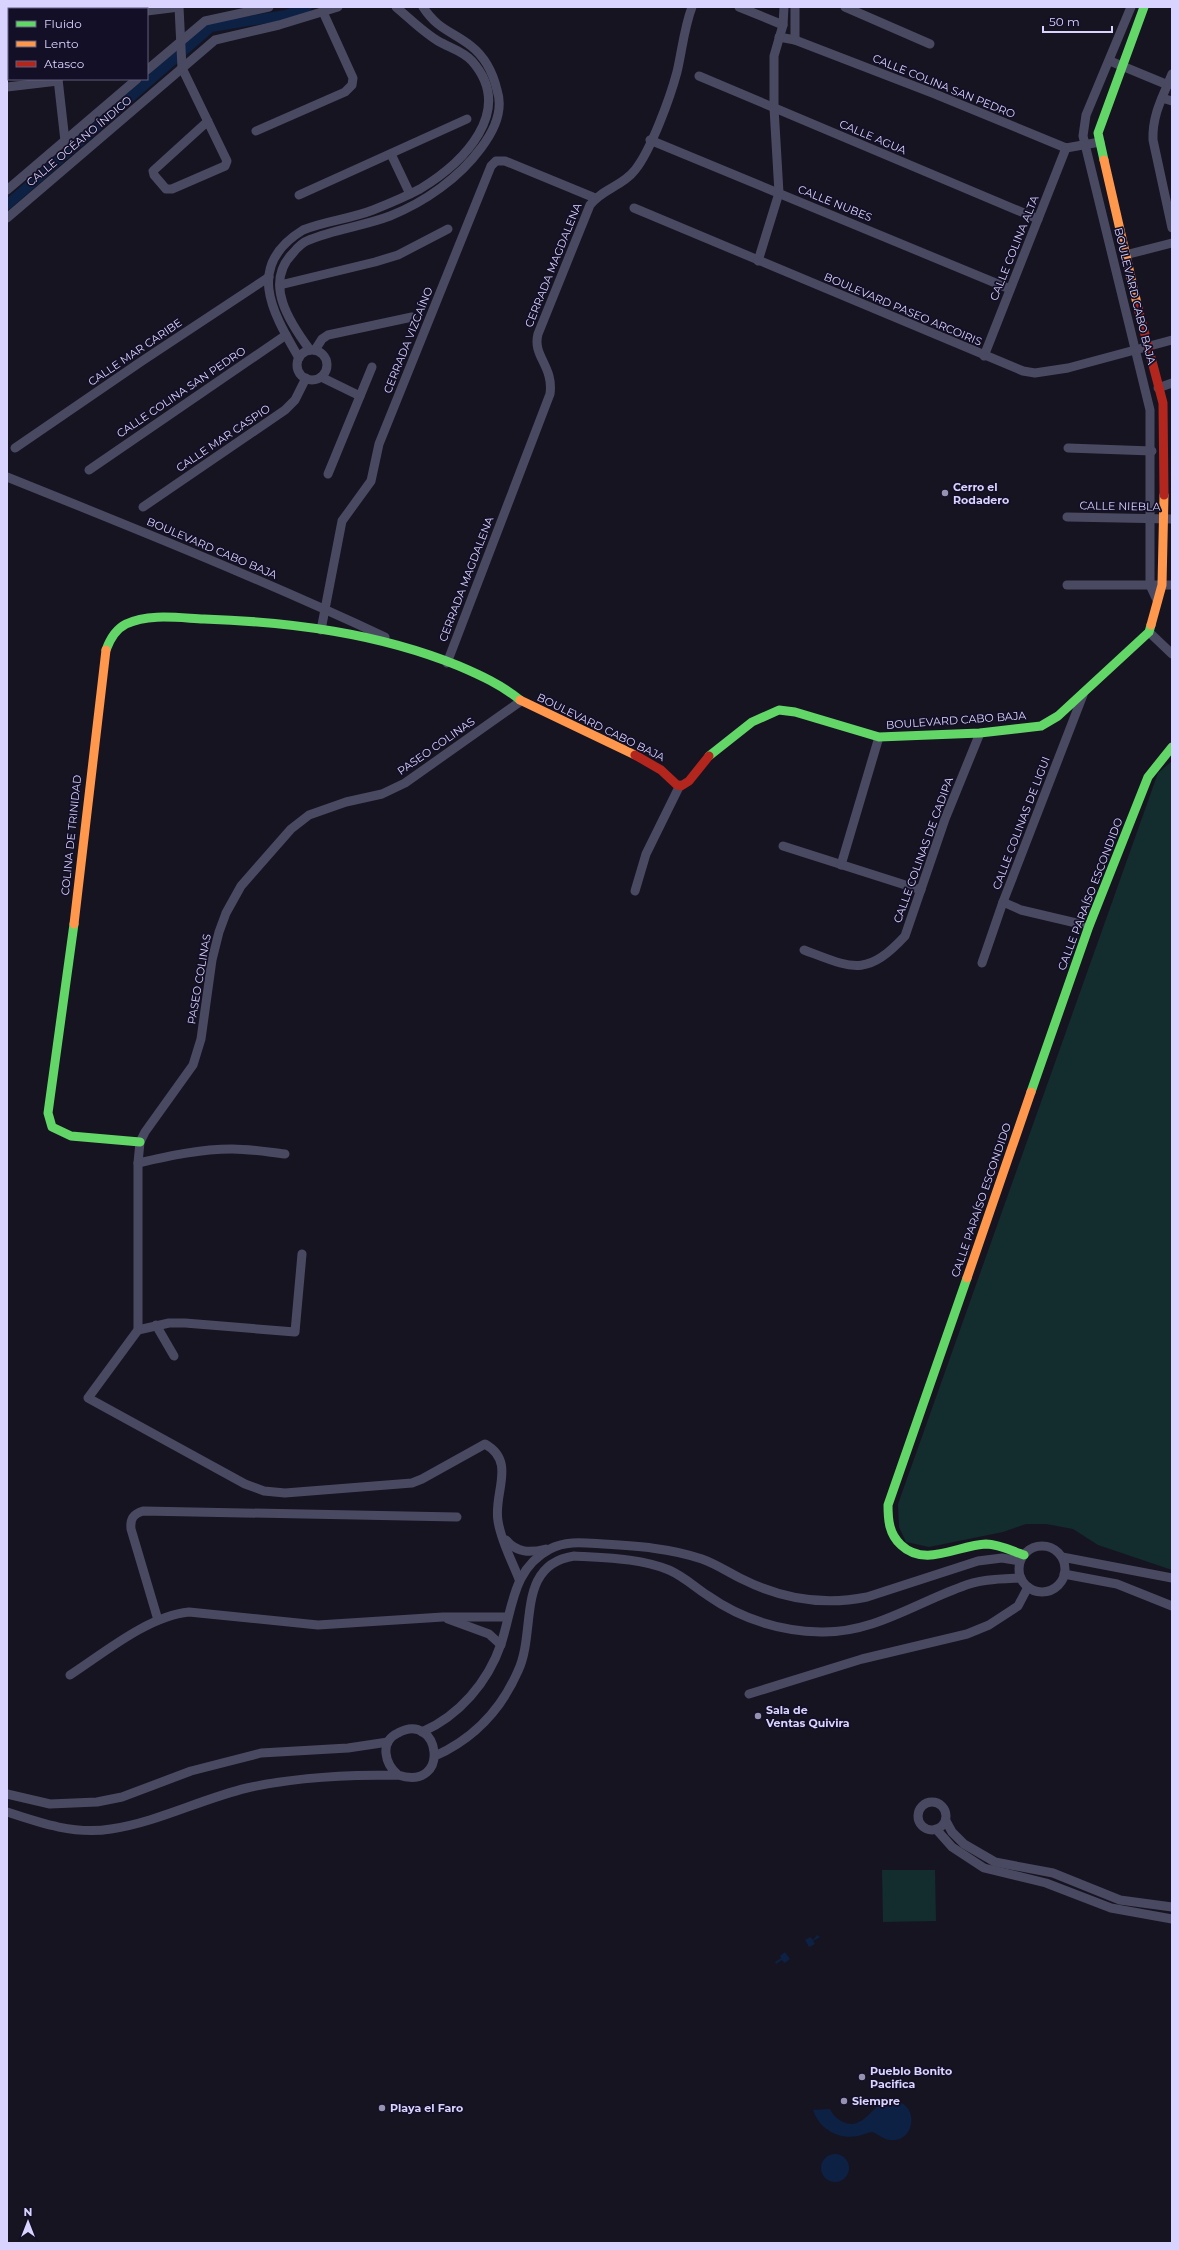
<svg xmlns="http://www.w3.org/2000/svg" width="1179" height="2250" font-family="Montserrat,sans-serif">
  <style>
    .green { fill: #132c2d }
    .water { fill: #0d2144 }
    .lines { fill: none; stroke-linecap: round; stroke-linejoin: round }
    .canal { stroke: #0d2144; stroke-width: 10 }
    .street { stroke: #4a4962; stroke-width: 9 }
    .fast { stroke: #63d668; stroke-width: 9 }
    .slow { stroke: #ff974d; stroke-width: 9 }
    .jam { stroke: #b3261e; stroke-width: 9 }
    .poi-dot { fill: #9591b1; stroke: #130f26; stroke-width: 1.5 }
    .labels { text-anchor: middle; stroke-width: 3.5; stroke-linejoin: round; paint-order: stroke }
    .street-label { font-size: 11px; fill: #d9d4ff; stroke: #130f26 }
    .poi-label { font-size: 11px; font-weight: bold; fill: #d9d4ff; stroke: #130f26; text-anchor: start }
  </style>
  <rect width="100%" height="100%" fill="#161421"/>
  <g class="green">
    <path d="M1172,761V1570L1098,1545L1073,1529L1046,1524H1026L1003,1532L929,1547L906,1542L899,1527L898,1504L1158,773Z"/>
    <path d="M935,1870L936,1921L883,1922L882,1870Z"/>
  </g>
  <g class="water">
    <path d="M817,1935L820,1937L813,1941L815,1944L809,1947L805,1940L810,1937L813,1940Z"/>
    <path d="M785,1952L790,1959L785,1963L782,1960L776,1964L775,1962L781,1958L780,1956Z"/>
    <path d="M888,2101C920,2097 918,2143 890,2140C883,2139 879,2135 873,2132C868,2132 863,2135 858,2136C839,2140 819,2129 813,2110L830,2109C833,2115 837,2119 843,2122C864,2131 871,2105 888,2101Z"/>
    <circle cx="835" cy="2168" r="14"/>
  </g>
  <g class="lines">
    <path class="canal" d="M7,205L211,27L286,15L307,7"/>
    <g class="street">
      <path d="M49,7V9"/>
      <path d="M179,7L182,68L227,161L225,166L172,189H166L154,175L153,171L208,121"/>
      <path d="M739,7L783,25"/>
      <path d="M795,7V40"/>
      <path d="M845,7L930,44"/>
      <path d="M1131,7L1086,115L1083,136L1150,410V585L1157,600"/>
      <path d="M147,11L179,7"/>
      <path d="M779,37L795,40L935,94L1066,148L1100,142"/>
      <path d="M1110,61L1168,85"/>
      <path d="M147,70L205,21L269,7"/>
      <path d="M1172,74C1163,96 1152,115 1153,140L1172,228"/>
      <path d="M699,76L1038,219"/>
      <path d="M58,79L65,141"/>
      <path d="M7,87L58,81"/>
      <path d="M1162,98L1172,101"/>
      <path d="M256,131L345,92L352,85L353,78L323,12"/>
      <path d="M650,140L1010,289"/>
      <path d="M391,154L410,194"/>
      <path d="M7,190L137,79"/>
      <path d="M299,195L467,119"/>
      <path d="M634,208L1023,371L1035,373L1068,368L1172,340"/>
      <path d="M7,218L215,40L279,25L338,7"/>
      <path d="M1125,255L1172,243"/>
      <path d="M758,261L779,193L774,108V56L783,25L784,7"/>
      <path d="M280,285L375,262L398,255L448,229"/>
      <path d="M310,350C290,323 263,283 293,253C297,248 303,242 309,240C335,229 364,226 390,216C425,202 459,178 481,148C494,131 504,111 497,90C493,73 485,57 471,46C452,31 438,30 423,7"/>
      <path d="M315,350L322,339L328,335L412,317"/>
      <circle cx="312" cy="365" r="15"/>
      <path d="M984,356L1066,148"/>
      <path d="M299,358C273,313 244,266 303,230C325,221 350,219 373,210C388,204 405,197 420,189C463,163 516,111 472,61C463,51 450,48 438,41C423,32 409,18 396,7"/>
      <path d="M321,377L360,396"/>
      <path d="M1158,388L1172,383"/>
      <path d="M15,448L142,361L269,277"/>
      <path d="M1068,448L1152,451"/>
      <path d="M89,470L286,335"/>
      <path d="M328,474L372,367"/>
      <path d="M7,477C134,528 261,579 385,637"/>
      <path d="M143,507L285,410L295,400L306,378"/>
      <path d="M1067,517L1172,519"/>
      <path d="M1067,585H1172"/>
      <path d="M321,630L342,521L371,481L379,444L491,166L496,161H505L595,198"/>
      <path d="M1149,632L1172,654"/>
      <path d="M447,663L550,394C554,366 532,356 538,334L590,205C602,189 623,186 635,170C651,150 670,98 677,72C682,51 684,28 692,7"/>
      <path d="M783,846L921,890"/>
      <path d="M841,865L879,737"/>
      <path d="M635,891L646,854L680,785"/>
      <path d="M1003,902L1021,910L1089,926"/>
      <path d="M804,950C852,968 866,978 905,936L945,819L980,733"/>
      <path d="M982,963L1003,902L1083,695"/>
      <path d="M138,1163C169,1156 200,1149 232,1149C250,1149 267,1152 285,1154"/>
      <path d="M156,1325L174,1356"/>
      <path d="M138,1330L169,1323H185L295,1332L302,1254"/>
      <path d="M506,1540C517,1553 530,1553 546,1549"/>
      <circle cx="1042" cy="1569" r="23"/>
      <path d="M1062,1557L1172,1578"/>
      <path d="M1064,1574L1117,1584L1172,1606"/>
      <path d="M519,1579C512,1561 501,1541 498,1521C493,1493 517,1462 485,1444L422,1479L412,1483L285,1493L264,1491L245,1484L88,1398L138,1330V1163L140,1142L145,1132L193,1065L201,1039L212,960L219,932L226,913L241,886L291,829L309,815L346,802L382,794L405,783L521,701"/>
      <path d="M448,1619L489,1634L501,1645"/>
      <path d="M158,1620L131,1529C130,1519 133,1514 143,1511L457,1517"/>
      <path d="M70,1675C104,1653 148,1616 189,1612L318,1625L443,1617H507"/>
      <path d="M749,1694L862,1659L967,1634L989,1625L1018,1606L1028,1587"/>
      <path d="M422,1732C459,1716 488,1682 501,1644C513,1608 512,1569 550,1549C566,1540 586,1543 603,1544C636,1546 670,1548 702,1559C716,1564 728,1572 742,1579C782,1599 823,1606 867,1597L978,1561L1002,1558L1020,1561"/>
      <path d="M435,1756C473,1739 501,1710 518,1671C537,1631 515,1565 574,1556C606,1558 640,1558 669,1570C683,1576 695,1587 707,1595C741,1619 780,1631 821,1632C873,1633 914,1604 961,1587C980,1579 1000,1579 1021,1578"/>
      <path d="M7,1794L50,1804L97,1802L122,1797L191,1771L261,1753L348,1748L388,1742"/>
      <circle cx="932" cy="1816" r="14"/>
      <path d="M7,1812C40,1823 75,1835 111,1829C158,1822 201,1799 247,1788C297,1777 347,1775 398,1775C452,1792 440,1710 398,1733C379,1742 385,1764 398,1775"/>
      <path d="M946,1821L952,1832L964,1844L995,1862L1053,1873L1120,1900L1172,1907"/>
      <path d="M936,1829L952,1847L984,1868L1046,1883L1111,1908L1172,1919"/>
    </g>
    <g class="fast">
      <path d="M1104,160L1098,133L1144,7"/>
      <path d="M106,650C110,639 116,629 126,624C149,613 180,618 204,619C291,622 378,633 459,666C480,675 502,685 520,700"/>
      <path d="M709,756L752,722L779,710L795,712L879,737L980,733L1041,726L1058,716L1149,632L1151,625"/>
      <path d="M74,924L48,1113L52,1127L71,1136L140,1142"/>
      <path d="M1031,1092L1089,926L1148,777L1172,747"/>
      <path d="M967,1278L888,1505C888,1520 889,1534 901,1545C925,1568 958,1545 986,1544C999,1544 1012,1551 1024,1555"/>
    </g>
    <g class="slow">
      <path d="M1104,160L1138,308"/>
      <path d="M1151,625L1162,585L1164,495"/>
      <path d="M520,700L635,755"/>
      <path d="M74,924L106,650"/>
      <path d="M967,1278L1031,1092"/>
    </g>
    <g class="jam">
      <path d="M1138,308L1163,403L1164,495"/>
      <path d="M635,755L661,770L677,785L681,786L689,781L709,756"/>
    </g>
  </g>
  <g class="poi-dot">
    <circle cx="945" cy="493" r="4"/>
    <circle cx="758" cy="1716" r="4"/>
    <circle cx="862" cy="2077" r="4"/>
    <circle cx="844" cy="2101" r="4"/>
    <circle cx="382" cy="2108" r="4"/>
  </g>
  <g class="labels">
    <g class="street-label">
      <text transform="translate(944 86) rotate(22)" y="4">CALLE COLINA SAN PEDRO</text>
      <text transform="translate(873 137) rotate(23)" y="4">CALLE AGUA</text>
      <text transform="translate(79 141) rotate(-40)" y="4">CALLE OCÉANO ÍNDICO</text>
      <text transform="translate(835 203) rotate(22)" y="4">CALLE NUBES</text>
      <text transform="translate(1014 248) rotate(-68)" y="4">CALLE COLINA ALTA</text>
      <text transform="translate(553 265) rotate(-68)" y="4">CERRADA MAGDALENA</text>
      <text transform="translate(1135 296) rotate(76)" y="4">BOULEVARD CABO BAJA</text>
      <text transform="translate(903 309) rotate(23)" y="4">BOULEVARD PASEO ARCOIRIS</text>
      <text transform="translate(408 340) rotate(-68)" y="4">CERRADA VIZCAÍNO</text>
      <text transform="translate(135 352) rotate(-34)" y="4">CALLE MAR CARIBE</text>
      <text transform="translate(181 392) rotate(-34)" y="4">CALLE COLINA SAN PEDRO</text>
      <text transform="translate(223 438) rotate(-34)" y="4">CALLE MAR CASPIO</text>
      <text transform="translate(1120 506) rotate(1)" y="4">CALLE NIEBLA</text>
      <text transform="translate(212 548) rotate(23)" y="4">BOULEVARD CABO BAJA</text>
      <text transform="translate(466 579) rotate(-69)" y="4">CERRADA MAGDALENA</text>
      <text transform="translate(956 720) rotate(-4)" y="4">BOULEVARD CABO BAJA</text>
      <text transform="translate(601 727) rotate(26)" y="4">BOULEVARD CABO BAJA</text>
      <text transform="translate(436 746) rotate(-35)" y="4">PASEO COLINAS</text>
      <text transform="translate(1021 823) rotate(-69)" y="4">CALLE COLINAS DE LIGUI</text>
      <text transform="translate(71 835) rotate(-84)" y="4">COLINA DE TRINIDAD</text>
      <text transform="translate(923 850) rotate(-70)" y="4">CALLE COLINAS DE CADIPA</text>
      <text transform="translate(1090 894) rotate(-69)" y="4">CALLE PARAÍSO ESCONDIDO</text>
      <text transform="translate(199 979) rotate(-80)" y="4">PASEO COLINAS</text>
      <text transform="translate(981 1200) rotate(-71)" y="4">CALLE PARAÍSO ESCONDIDO</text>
    </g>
    <g class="poi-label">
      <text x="953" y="491">Cerro el<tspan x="953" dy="13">Rodadero</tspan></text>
      <text x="766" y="1714">Sala de<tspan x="766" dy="13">Ventas Quivira</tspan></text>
      <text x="870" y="2075">Pueblo Bonito<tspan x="870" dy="13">Pacifica</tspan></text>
      <text x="852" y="2105">Siempre</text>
      <text x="390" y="2112">Playa el Faro</text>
    </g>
  </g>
  <rect width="1179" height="2250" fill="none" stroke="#d9d4ff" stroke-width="16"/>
  <rect x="8" y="8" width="140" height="72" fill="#130f26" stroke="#625e7d"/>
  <rect x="16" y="21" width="20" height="6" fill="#63d668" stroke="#625e7d"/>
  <text x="44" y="28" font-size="12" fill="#d9d4ff">Fluido</text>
  <rect x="16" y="41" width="20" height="6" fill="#ff974d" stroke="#625e7d"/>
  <text x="44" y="48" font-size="12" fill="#d9d4ff">Lento</text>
  <rect x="16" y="61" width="20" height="6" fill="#b3261e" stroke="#625e7d"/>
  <text x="44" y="68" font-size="12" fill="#d9d4ff">Atasco</text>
  <g transform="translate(28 2222)" stroke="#130f26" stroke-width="3" paint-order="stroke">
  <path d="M0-3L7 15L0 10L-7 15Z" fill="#d9d4ff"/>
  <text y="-6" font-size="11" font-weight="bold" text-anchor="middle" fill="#d9d4ff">N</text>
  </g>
  <path d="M1043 26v6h69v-6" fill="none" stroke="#d9d4ff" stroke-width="2"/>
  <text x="1049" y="26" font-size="12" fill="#d9d4ff" stroke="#130f26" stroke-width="3" paint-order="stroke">50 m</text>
</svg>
